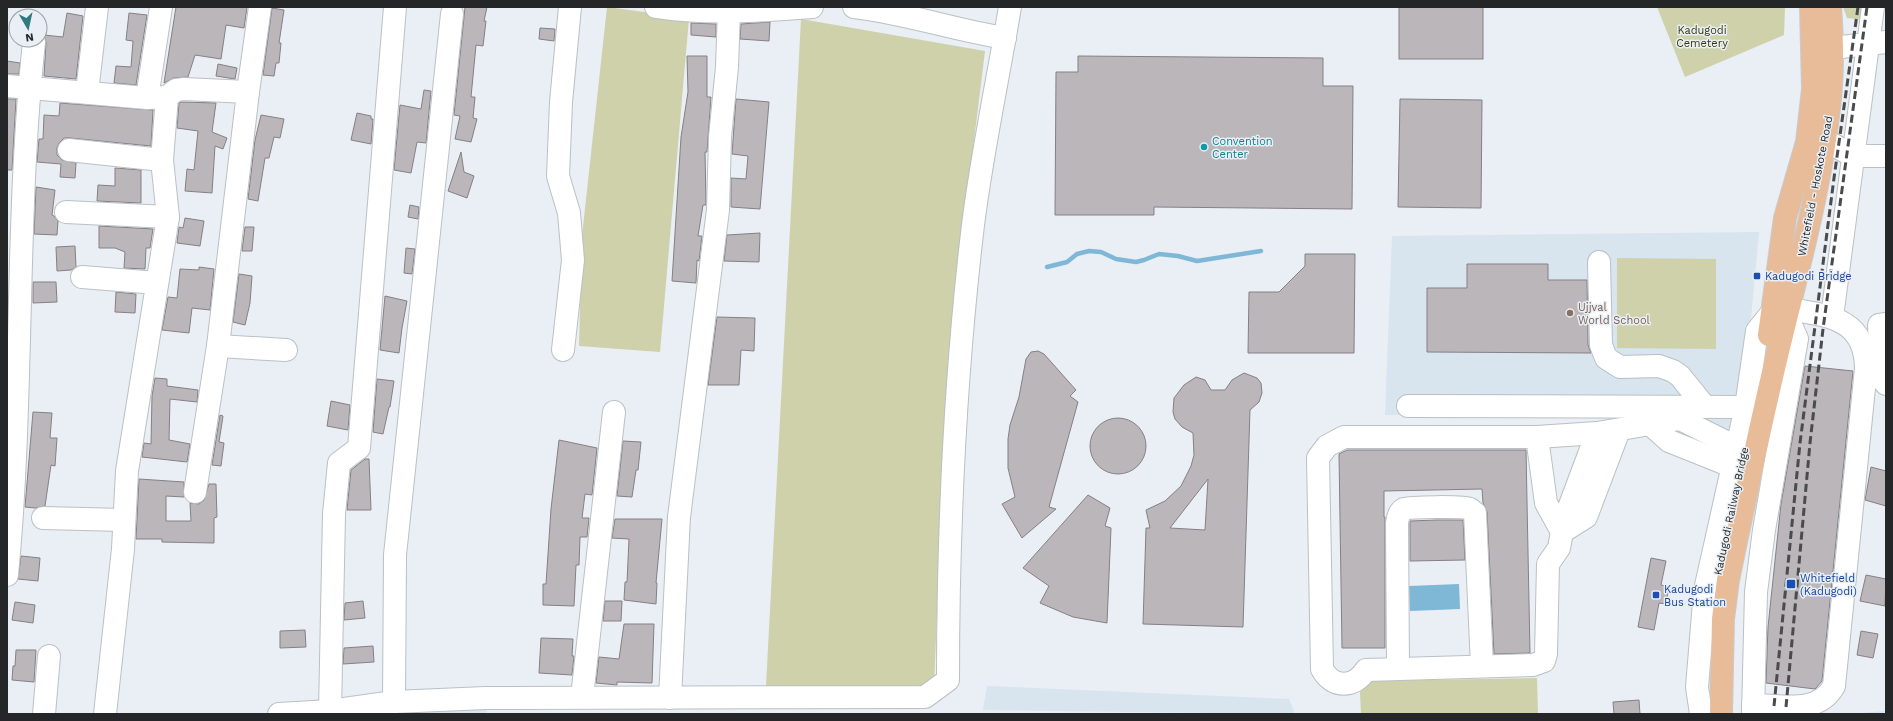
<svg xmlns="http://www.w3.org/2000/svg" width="1893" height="721" font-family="'Work Sans',sans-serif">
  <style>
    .built { fill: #d8e4ee }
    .green { fill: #ced1aa }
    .water { fill: #7fb7d6 }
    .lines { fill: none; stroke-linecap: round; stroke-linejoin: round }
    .stream { stroke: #7fb7d6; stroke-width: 4.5 }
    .building { fill: #bbb6ba; stroke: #858084; fill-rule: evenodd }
    .minor-casing { stroke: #bac0c4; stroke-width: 24 }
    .major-casing { stroke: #cacbcb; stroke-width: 24 }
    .minor { stroke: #fff; stroke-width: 22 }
    .major { stroke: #e8bc98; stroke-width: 22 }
    .rail { stroke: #494b4d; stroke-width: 3; stroke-dasharray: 8 4; stroke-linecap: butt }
    .culture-dot { fill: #0f9aa8; stroke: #e9eff4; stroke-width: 1.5 }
    .transit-dot { fill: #1a4fb4; stroke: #e9eff4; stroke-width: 1.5 }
    .education-dot { fill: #8d6e63; stroke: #e9eff4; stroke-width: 1.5 }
    .labels { text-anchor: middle; stroke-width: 3; stroke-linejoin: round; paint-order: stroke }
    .park-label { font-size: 11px; fill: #38390e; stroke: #e9eff4 }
    .culture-label { font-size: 11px; fill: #0d838f; stroke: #e9eff4; text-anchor: start }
    .street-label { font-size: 11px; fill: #242627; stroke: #e9eff4 }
    .transit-label { font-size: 11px; fill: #164399; stroke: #e9eff4; text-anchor: start }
    .education-label { font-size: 11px; fill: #785e54; stroke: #e9eff4; text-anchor: start }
  </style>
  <rect width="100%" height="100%" fill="#e9eff4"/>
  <g class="built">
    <path d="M1759,232L1740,436L1699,416L1385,415L1392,236Z"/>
    <path d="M987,686L1289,699L1295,714L983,710Z"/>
    <path d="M487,706V714H362Z"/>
    <path d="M1886,711V714H1846Z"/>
  </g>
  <g class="green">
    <path d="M607,7L689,18L660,352L579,346L582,236Z"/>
    <path d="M1657,7H1785L1784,35L1685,77Z"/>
    <path d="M1843,7H1868L1866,20L1847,18Z"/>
    <path d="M801,19L985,51L951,327L941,509L934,688L766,686Z"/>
    <path d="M1617,258L1716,259V349L1617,348Z"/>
    <path d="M1537,678L1538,714H1361L1360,692L1370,681Z"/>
  </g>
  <path class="water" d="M1459,584L1460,609L1410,611L1409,586Z"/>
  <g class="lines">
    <path class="stream" d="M1047,267L1067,262L1077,254L1089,251L1101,252L1116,259L1136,262L1144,260L1159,254L1178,256L1197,261L1261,251"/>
  </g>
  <g class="building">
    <path d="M176,7H247L244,28L226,25L221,59L195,55L188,77L174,78L164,83Z"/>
    <path d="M465,7H487L484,21H486L483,46L476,45L471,97H475L473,118L477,119L471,142L455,139L460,116L454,115Z"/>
    <rect x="1399" y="7" width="84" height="52"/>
    <path d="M272,8L284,10L279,43H281L279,63H276L274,76L263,75Z"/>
    <path d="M67,13L83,16L76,79L44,76L46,43L44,35L63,37Z"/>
    <path d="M129,13L147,15L136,85L114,83L116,66L131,67L133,41L126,40Z"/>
    <path d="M770,22L769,41L740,39L741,24Z"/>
    <path d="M691,23L716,24V37L691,35Z"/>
    <path d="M540,28L555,29L554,41L539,39Z"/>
    <path d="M687,56H707V97H711L707,152H705L706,205H703L698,236H702L699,261L697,260L696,283L672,281L681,137L688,92Z"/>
    <path d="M1078,56L1323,58V86H1353L1352,209L1154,207V215H1055L1056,72H1078Z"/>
    <path d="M7,61L20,63L19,74H7Z"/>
    <path d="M218,64L237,68L235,79L216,76Z"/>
    <path d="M424,90L431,91L426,143L417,142L411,173L394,170L400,105L421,109Z"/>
    <path d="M7,99H16L12,170H7Z"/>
    <path d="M736,99L769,102L760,209L731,207V178L746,179L748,156L732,154Z"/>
    <path d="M1400,99L1482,100L1481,208L1398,207Z"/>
    <path d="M181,102L216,103L212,132L227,138L223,149L215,146L212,193L185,191L187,169L194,170L198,131L177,128L179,103Z"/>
    <path d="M60,103L153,110L151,146L70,138H64L59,143L57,148V155L62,160L76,163L75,178L60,177L61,164L37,162L39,139H43L44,115L59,116Z"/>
    <path d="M357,113L371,116V119H373L371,144L351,140Z"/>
    <path d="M261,115L284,119L280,138L274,137L269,158H265L258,201L248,199L255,140Z"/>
    <path d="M461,152L464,172L474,176L467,198L448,191Z"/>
    <path d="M115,168L141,170V203L97,201L98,185L115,186Z"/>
    <path d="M36,187L55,190L52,215L54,216L58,221L57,235L34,234Z"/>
    <path d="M410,205L419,207L418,219L408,217Z"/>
    <path d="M185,218L204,221L200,246L177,243L179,227L183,228Z"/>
    <path d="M99,226L153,229L150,248H146L145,269L124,268L125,252L115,248H99Z"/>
    <path d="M245,227H254L252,251H242Z"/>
    <path d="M760,233L759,262L724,261L727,235Z"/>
    <path d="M75,246L76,267L71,270L57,271L56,247Z"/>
    <path d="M406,248L415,249L412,274L404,273Z"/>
    <path d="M1305,254H1355L1354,353H1248L1249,292H1279L1305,266Z"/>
    <path d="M1467,264H1548V280H1587L1588,345L1591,353L1427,352V288H1467Z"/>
    <path d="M199,267L214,269L210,310L192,308L189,333L162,330L168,297L177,298L180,269L199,270Z"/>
    <path d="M239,274L252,276L250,303L245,325L233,322Z"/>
    <path d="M33,282H56L57,302L33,303Z"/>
    <path d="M116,292L136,294L135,313L115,312Z"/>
    <path d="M385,296L407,301L402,328L399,353L380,350Z"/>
    <path d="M717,317L755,318L754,351L741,350L739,385H708Z"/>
    <path d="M1038,351L1044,354L1076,390L1070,396L1078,402L1049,507L1056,509L1022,538L1002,504L1015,497L1008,468V439L1010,425L1019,397L1026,359L1031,352Z"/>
    <path d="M1805,366L1853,371L1822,681L1815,689L1766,683L1768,627L1781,504Z"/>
    <path d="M1244,373L1257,378L1261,383L1262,393L1259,402L1250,410L1243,627L1143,624L1146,528H1150L1146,510L1165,501L1181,486L1191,466L1194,455L1193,433L1182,427L1175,419L1173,412L1174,398L1184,385L1196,377L1205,380L1211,390H1225L1232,380ZM1208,479L1205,530L1170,528Z"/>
    <path d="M155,378L167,379V386L198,390L197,402L170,399L169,440L190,444L187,462L142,457L144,443L151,444L152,396Z"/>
    <path d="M377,379L394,381L390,407H389L383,434L373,432Z"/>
    <path d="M331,401L350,405L348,430L327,426Z"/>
    <path d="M33,412L52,413L50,438H57L55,466L51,465L45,506L35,508L25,507Z"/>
    <path d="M220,415L223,416L219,442L224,443L221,466L212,465Z"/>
    <circle cx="1118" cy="446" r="28"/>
    <path d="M559,440L597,448L592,495L585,494L582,518H589L587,537H580L579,565H576L574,606L543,605V584H546L551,509Z"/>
    <path d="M623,441L641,442L638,470H636L632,497L617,496Z"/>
    <path d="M1347,450H1526L1530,653L1494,654L1487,512L1483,503L1482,489L1384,491V517H1385V648H1342L1339,454Z"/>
    <path d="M365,459H369L371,510H347L351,470Z"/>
    <path d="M1871,467L1886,471V506L1865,500Z"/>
    <path d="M139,479L184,482V497L166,496V521H191L190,503L199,504L204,500L209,484H216L217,517L214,518V543L162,542V539H136Z"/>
    <path d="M1088,495L1110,508L1105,526L1111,528L1107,623L1073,617L1040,603L1049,586L1023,568Z"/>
    <path d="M615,519H662L656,583H657L656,604L624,600L625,582H627L629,539L612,538Z"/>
    <path d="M1437,520H1463L1465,560L1410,561V521Z"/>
    <path d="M21,556L40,558L38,581L18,579Z"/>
    <path d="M1651,558L1666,561L1661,585L1669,587L1666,604L1659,603L1654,630L1638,627Z"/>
    <path d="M1866,575L1886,579L1885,606L1860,601Z"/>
    <path d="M363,601L365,618L344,620L345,603Z"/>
    <path d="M605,601H622L621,621H603Z"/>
    <path d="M15,602L35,605L33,623L12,620Z"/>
    <path d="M624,624H654L652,683L617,682V685L596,683L599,657L619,659Z"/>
    <path d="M305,630L306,647L280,648V631Z"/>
    <path d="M1861,631L1878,634L1873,658L1857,655Z"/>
    <path d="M541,638L573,639L572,656H574L572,675L539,673Z"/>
    <path d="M373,646L374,662L343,664L344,648Z"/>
    <path d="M16,650H36L34,682L12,680L13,666H15Z"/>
    <path d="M1639,700L1640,714H1614L1613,702Z"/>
  </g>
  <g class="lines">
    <defs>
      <g id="minor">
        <path d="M656,7C706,15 761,11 812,7"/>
        <path d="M854,7C906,13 954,30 1005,38"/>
        <path d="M1814,50L1886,42"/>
        <path d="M7,86L147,98L167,97L162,160L168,217L127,471L123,549L105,714"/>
        <path d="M87,92L97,7"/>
        <path d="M167,97L176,90L184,89L248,92"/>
        <path d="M147,98L161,7"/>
        <path d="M1825,140L1853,156H1886"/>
        <path d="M69,150L162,160"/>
        <path d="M66,212L168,217"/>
        <path d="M1599,262L1601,345L1606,358L1620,367L1659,366L1673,371L1680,376L1705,407"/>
        <path d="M82,277L157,283"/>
        <path d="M1832,317L1873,7"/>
        <path d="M1886,324L1879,325L1882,379L1886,384"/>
        <path d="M218,346L286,350"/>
        <path d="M563,350L573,260L569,213L558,176L561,102L570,7"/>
        <path d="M1408,406L1746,407"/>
        <path d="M1650,424L1669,441L1734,467"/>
        <path d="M1344,437H1537L1546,503L1562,532L1559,548L1548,564L1546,654L1544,661L1533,665L1366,670C1354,688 1333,689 1322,669L1318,458L1327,446Z"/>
        <path d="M1537,437L1597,433L1680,419L1738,448"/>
        <path d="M195,492L218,346L248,92L260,7"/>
        <path d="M1567,513L1597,433"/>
        <path d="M43,518L124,520"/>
        <path d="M1562,532L1586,517L1619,430"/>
        <path d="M7,575C24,398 15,219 34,42"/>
        <path d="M1398,669L1397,523C1398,517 1399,512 1404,509C1410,507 1464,506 1470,509C1472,510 1473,512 1475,513L1482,666"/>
        <path d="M582,697L614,412"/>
        <path d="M670,698L679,517L718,210L720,137L727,67L729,10"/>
        <path d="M394,702L395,555L452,14"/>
        <path d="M1753,705C1781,705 1818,715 1834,686L1866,368C1865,318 1828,316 1790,309"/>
        <path d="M330,711L334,514L339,463L359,448L395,7"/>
        <path d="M44,714L49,656"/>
        <path d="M279,714L330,711L394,702L485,698L925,697L948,680C948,528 955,376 973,225C982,153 998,79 1010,7"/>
        <path d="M1701,714L1697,687L1705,590L1746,407L1757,331L1774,310"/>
        <path d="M1753,714L1756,592L1764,530L1797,339L1787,316"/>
      </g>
      <g id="major">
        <path d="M1769,335L1785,218L1807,142L1813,89L1811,7"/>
        <path d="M1721,714L1723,619L1728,580C1745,498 1762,416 1782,335C1802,254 1825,169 1831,86C1833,59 1832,33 1830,7"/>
      </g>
    </defs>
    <use href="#minor" class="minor-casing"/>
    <use href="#major" class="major-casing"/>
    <use href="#minor" class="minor"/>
    <use href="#major" class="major"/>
    <g class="rail">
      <path d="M1774,706L1800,443L1834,178L1858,7"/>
      <path d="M1786,707L1810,443L1823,329L1867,7"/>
    </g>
  </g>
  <circle class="culture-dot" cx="1204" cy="147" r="4"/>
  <g class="transit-dot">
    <rect x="1753" y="272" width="8" height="8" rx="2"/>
    <rect x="1786" y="579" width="10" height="10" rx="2"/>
    <rect x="1652" y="591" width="8" height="8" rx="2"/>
  </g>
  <circle class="education-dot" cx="1570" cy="313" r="4"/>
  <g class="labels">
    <g class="park-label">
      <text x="1702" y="34">Kadugodi<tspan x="1702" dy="13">Cemetery</tspan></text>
    </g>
    <g class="culture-label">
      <text x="1212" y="145">Convention<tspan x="1212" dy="13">Center</tspan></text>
    </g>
    <g class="street-label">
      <text transform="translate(1815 186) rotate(-79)" y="4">Whitefield - Hoskote Road</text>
      <text transform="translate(1731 511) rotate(-78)" y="4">Kadugodi Railway Bridge</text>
    </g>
    <g class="transit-label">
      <text x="1765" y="280">Kadugodi Bridge</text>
      <text x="1800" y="582">Whitefield<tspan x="1800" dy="13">(Kadugodi)</tspan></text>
      <text x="1664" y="593">Kadugodi<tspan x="1664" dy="13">Bus Station</tspan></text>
    </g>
    <g class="education-label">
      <text x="1578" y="311">Ujjval<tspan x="1578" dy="13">World School</tspan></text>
    </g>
  </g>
  <rect width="1893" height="721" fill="none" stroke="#242627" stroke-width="16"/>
  <g transform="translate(28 28) rotate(171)"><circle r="19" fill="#e9eff4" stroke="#9a9fa2"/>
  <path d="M0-3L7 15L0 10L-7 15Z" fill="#307980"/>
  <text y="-6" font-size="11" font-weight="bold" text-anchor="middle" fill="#242627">N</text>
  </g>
</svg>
